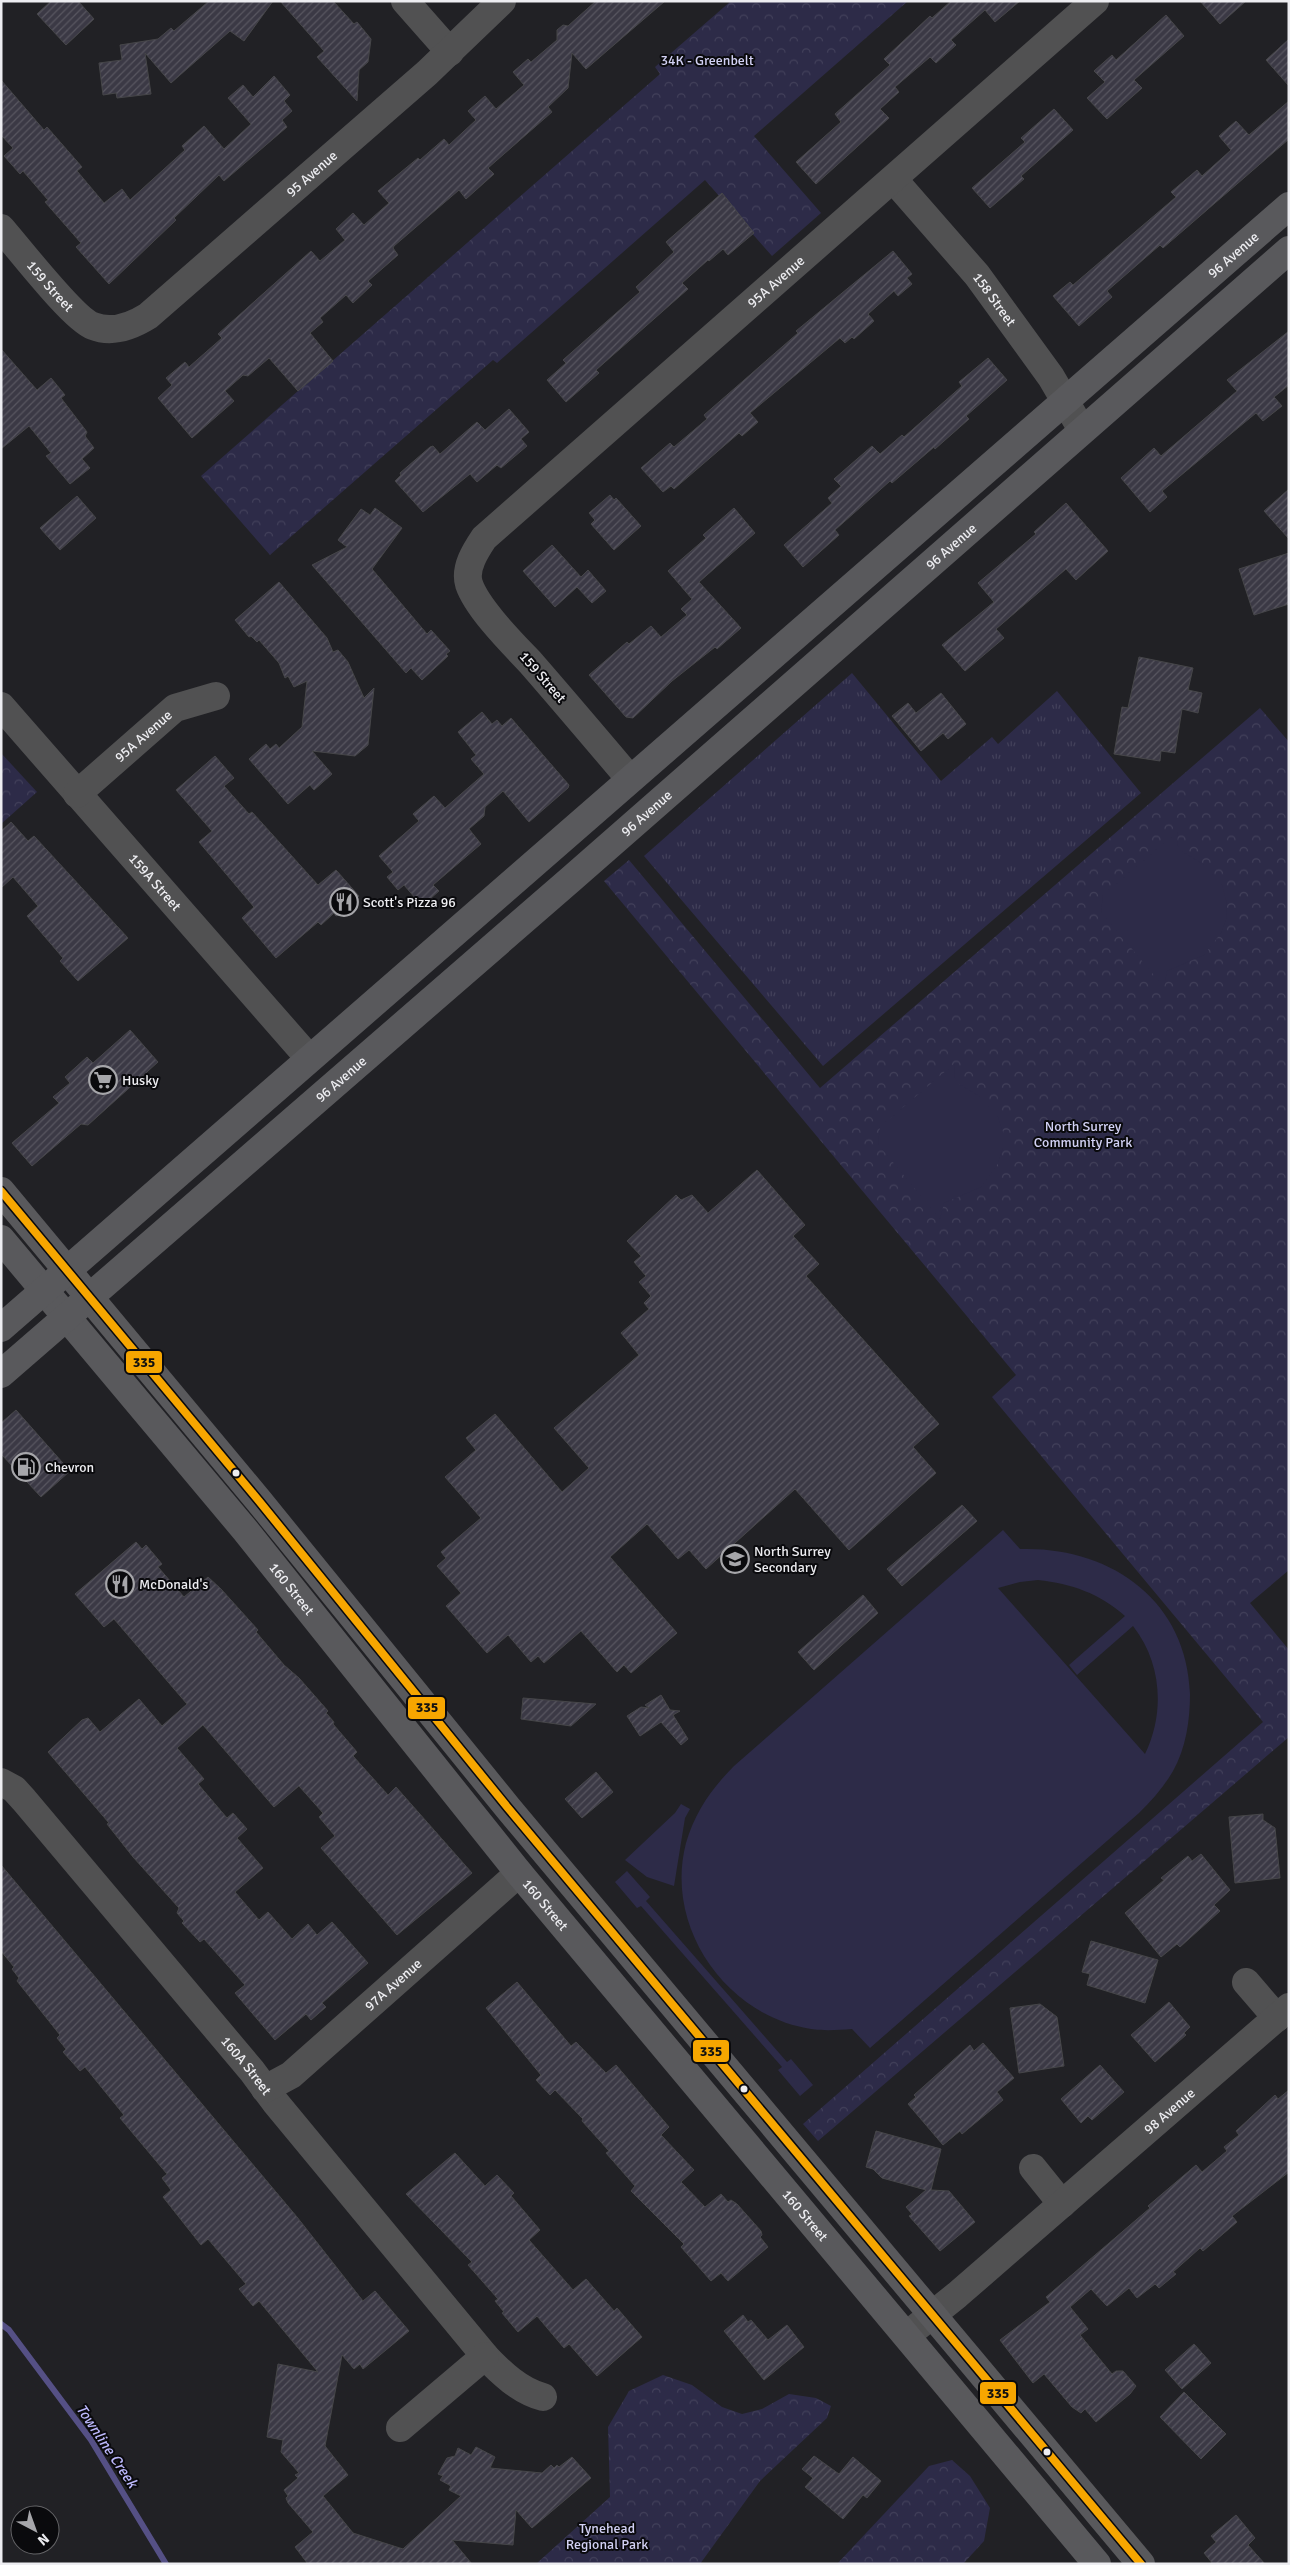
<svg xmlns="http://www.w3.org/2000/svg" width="1290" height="2565" font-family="Signika,sans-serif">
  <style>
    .grass { fill: url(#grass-tufts) }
    .forest { fill: url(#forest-crowns) }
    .pitch { fill: #2d2b48; fill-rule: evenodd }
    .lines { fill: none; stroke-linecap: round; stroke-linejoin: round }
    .stream { stroke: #555085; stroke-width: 6 }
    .building { fill: url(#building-hatch); stroke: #464649 }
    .minor { stroke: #515152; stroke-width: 28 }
    .major { stroke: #59595c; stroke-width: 28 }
    .bus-1-casing { stroke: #0a0a0d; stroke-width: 11 }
    .bus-1 { stroke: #f7a600; stroke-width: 8 }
    .bus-dot { fill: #ededf1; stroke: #0a0a0d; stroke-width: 2 }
    .labels { text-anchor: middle; stroke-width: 4; stroke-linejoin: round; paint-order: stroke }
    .park-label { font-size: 14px; fill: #d2d1f4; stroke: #0a0a0d }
    .street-label { font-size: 14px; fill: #ededf1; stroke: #0a0a0d }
    .poi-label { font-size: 14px; fill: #ededf1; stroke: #0a0a0d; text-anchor: start }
    .water-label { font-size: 15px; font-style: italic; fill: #bbb7fb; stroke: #0a0a0d }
    .line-badge { stroke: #0a0a0d; stroke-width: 2 }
    .pale-badge-label { font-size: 14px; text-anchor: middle; font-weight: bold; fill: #111 }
  </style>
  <defs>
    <pattern id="grass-tufts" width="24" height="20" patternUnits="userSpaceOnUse" patternTransform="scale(1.25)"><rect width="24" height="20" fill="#2d2b48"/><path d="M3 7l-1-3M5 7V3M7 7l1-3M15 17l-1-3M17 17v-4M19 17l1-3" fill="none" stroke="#42405a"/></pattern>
    <pattern id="forest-crowns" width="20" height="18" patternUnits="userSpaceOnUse" patternTransform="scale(1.25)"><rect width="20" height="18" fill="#2d2b48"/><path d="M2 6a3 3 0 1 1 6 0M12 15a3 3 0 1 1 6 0" fill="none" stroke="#42405a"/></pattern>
    <pattern id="building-hatch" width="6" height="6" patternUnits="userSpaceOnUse" patternTransform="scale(1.25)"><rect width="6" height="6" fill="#3b3945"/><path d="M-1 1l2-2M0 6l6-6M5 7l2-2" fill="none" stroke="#585660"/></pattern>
  </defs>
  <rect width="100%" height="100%" fill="#212125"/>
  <path class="grass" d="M852,673L941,781L992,737L998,744L1057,691L1141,793L823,1066L644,856Z"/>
  <g class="forest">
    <path d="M731,1H908L754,136L821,213L772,256L705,180L497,363L493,360L270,555L201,476L660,74L655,67Z"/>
    <path d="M1260,708L1289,742V1570L1250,1603L1289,1650V1737L818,2141L803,2124L1263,1722L992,1397L1016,1375L604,881L629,860L820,1088Z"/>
    <path d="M1,753L37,792L1,824Z"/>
    <path d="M663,2375L692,2385L722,2407L742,2414L762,2409L789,2394L816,2398L831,2406L827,2418L760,2481L700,2564H536L610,2497L608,2427L629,2391Z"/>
    <path d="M952,2460L970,2476L990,2508L984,2541L963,2564H837L929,2466Z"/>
  </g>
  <g class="pitch">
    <path d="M1177,832L1178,846L1183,852L1203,864L1222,885L1226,900L1227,917L1221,933L1204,955L1167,971L1164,987L1101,912L1103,895Z"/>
    <path d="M954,1064L955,1078L959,1084L979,1096L998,1117L1003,1132V1148L997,1165L981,1187L944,1203L940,1219L878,1144L880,1127Z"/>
    <path d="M1003,1530L1020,1549C1109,1546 1187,1599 1190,1694C1190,1720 1186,1748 1173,1771C1164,1787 1152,1800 1139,1813L870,2048L852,2029C839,2030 824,2031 811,2029C726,2016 664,1927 686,1843C695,1812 712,1788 734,1766ZM1038,1580C1072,1584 1099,1593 1125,1616L1069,1665L1077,1675L1133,1626C1162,1663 1165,1713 1145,1754L998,1588L1020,1582Z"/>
    <path d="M681,1804L690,1809L685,1818L674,1886L647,1877L625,1860L675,1813Z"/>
    <path d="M627,1871L650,1897L646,1901L787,2062L791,2059L813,2085L800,2096L778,2070L782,2067L641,1906L637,1908L615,1882Z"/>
  </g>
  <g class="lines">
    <path class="stream" d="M1,2324L9,2330L91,2440L166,2564"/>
  </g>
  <g class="building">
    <path d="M51,1H78L94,19L66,45L37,14Z"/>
    <path d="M209,1H273L244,41L230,31L171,83L145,53L151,94L117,98L116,93L103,95L99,63L122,60L120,45L158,39L171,28L174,31Z"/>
    <path d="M280,1H333L354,24L357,22L371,39L368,62L359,70L357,101L317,57L324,51Z"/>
    <path d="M596,1H665L586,69L572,53L568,88L548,107L552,112L488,168L494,174L466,199L459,190L394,246L393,248L398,255L368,281L372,285L353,303L346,295L320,318L323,322L310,333L333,361L298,391L269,358L248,376L243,375L225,391L234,401L192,438L158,398L172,385L166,378L185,362L189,367L222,338L218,334L311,251L320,261L345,240L336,229L353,213L364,225L389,203L378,191L418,158L420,160L444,139L449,145L476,120L468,111L485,96L496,109L524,85L513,72L528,59L531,62L557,40V30L563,25L568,26Z"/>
    <path d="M951,1H1020L995,22L985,10L951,40L956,45L936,63L930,57L895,87L899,92L880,109L889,118L816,184L796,162L841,122L835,114L890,65L884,59L930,16L932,18Z"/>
    <path d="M1200,1H1246L1220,24Z"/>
    <path d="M1166,15L1184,36L1134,80L1142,88L1107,119L1087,98L1105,82L1094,71L1112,55L1116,60Z"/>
    <path d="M1289,39V86L1266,60Z"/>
    <path d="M274,76L290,95L284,101L292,111L282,120L287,127L224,181L219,175L174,218L176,220L109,284L76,247L81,243L45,202L48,200L23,171L20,174L4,156L13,148L1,135V80L44,130L47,127L82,167L77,171L104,203L122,189L130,200L185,150L182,146L204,126L224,149L251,124L228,98L243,85L253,97Z"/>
    <path d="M1289,101V139L1163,248L1160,245L1107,291L1112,297L1079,326L1053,296L1070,282L1073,285L1176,197L1171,192L1197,170L1202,176L1231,150L1219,136L1236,121L1249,135Z"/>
    <path d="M1054,109L1073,130L1021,176L1024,179L990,208L972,188L1025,142L1021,138Z"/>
    <path d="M722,193L754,233L728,255L723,249L709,261L708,260L682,283L688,289L596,370L599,373L566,402L547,380L566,363L563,360L640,292L636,287L674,252L666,242Z"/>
    <path d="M893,251L912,274L907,278L912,284L898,296L894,291L868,314L874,321L854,339L852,337L845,343L840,338L750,413L758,422L742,436L739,433L674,489L671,486L663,492L641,468L670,443L674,447L707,419L704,415L798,333L796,331Z"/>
    <path d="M1289,331V385L1274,397L1282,406L1263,421L1256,413L1162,491L1167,497L1150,512L1121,478L1154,448L1161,456L1237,391L1227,380Z"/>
    <path d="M1,349L37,390L51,378L65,395L61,398L87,432L85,436L94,448L82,459L90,468L70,484L46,456L51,453L29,426L1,449Z"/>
    <path d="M988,358L1007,380L966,416L969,419L935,449L934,447L892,483L890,481L835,530L839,535L803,567L784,545L832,503L828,498L841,486L834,479L872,446L880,454L902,435L904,437L962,386L959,382Z"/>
    <path d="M509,409L529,432L521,439L527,446L501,468L497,465L477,482L470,474L423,512L395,481L401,475L400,473L430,447L433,446L440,454L477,422L485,430Z"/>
    <path d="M1289,489V539L1264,511Z"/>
    <path d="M610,495L614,500L616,498L641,526L614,550L591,524L595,520L589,513Z"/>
    <path d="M77,496L96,518L60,550L40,528Z"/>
    <path d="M1066,503L1108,551L1076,580L1066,569L996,629L1004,638L965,671L942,645L994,602L978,583L1036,534L1034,532Z"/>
    <path d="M375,508L402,528L372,569L427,634L431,630L450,651L446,654L448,656L422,680L411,668L406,673L312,565L347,547L338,540L361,509L370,515Z"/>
    <path d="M734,508L755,533L699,582L741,628L717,649L715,647L672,681L633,718L626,717L589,675L627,642L629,644L651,626L661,637L687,615L681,609L692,599L668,571L706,538L703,535Z"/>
    <path d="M552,545L581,577L588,570L606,591L592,603L577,587L555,607L523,571Z"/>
    <path d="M1289,553V604L1254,615L1239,569Z"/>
    <path d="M279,582L327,638L333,652L338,650L348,662L364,698L374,688L368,745L355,756L312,751L332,774L314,790L310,785L288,804L249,759L266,744L270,749L276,744L279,748L302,727L307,681L294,687L288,676L285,678L279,663L259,640L257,642L251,636L249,637L235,620Z"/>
    <path d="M1139,657L1193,668L1188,690L1202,693L1198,713L1182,709L1175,753L1161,751L1160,761L1114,754L1122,707L1128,708Z"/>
    <path d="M941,693L966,724L948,739L943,733L921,751L892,716L908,703L916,713Z"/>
    <path d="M482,712L492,724L497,720L502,726L511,718L569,785L568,788L529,822L503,791L485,807L484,816L469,829L481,844L433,885L439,891L422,906L404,885L398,890L387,877L393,872L379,856L419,821L413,814L434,796L445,808L484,774L471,759L476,755L458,732Z"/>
    <path d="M215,756L234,778L224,786L249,814L252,812L318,885L336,870L359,896L341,914L336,916L334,913L321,925L318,922L276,958L242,918L254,907L199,842L212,831L176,790Z"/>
    <path d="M11,822L28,841L34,836L128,938L78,981L60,961L63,958L27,916L38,906L13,877L1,888V831Z"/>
    <path d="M130,1030L158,1062L88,1125L81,1124L32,1166L12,1143L59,1103L53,1097L70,1083L65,1077L87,1057L93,1063Z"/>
    <path d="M757,1170L805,1225L793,1236L819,1264L806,1276L939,1424L913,1447L936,1473L849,1550L795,1489L706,1569L689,1550L678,1559L647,1524L610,1557L677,1633L631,1673L624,1665L617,1672L581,1631L544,1663L538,1656L531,1662L508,1635L487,1653L446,1606L461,1593L437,1566L446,1558L441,1552L481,1518L445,1477L476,1450L466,1438L495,1414L562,1492L589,1468L554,1428L639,1355L621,1333L649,1309L644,1303L651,1296L639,1282L646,1276L634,1262L641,1256L627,1241L676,1195L681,1200L692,1195L708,1213Z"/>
    <path d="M16,1410L70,1471L41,1497L1,1454V1423Z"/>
    <path d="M962,1505L977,1521L902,1586L887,1569Z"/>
    <path d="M136,1542L142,1549L146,1545L162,1564L158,1567L184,1597L208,1577L221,1589L258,1630L256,1632L284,1665L299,1678L328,1711L326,1713L334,1722L333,1724L357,1752L353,1756L388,1795L396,1787L472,1873L397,1935L321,1848L335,1836L319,1817L323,1813L299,1786L274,1807L203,1725L177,1748L204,1779L198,1784L227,1818L233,1813L247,1829L237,1838L263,1868L235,1892L259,1920L268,1912L292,1939L308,1924L317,1935L332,1922L368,1963L322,2003L326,2007L311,2020L306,2014L275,2040L235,1993L245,1985L204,1939L200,1942L182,1923L184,1921L177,1913L179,1908L133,1857L107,1824L109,1823L48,1752L82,1720L88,1718L100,1732L139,1699L162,1726L187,1704L114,1619L104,1627L75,1594Z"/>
    <path d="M863,1595L878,1613L814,1670L798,1652Z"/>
    <path d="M661,1695L670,1710L680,1711L673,1715L688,1739L681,1745L661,1722L640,1736L627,1716L641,1707L649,1708L645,1705Z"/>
    <path d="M523,1698L571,1702L596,1704L571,1726L521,1719Z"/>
    <path d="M596,1772L613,1792L582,1818L565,1799Z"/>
    <path d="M1263,1814V1820L1275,1828L1280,1878L1235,1883L1229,1817Z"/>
    <path d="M1201,1854L1230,1890L1214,1905L1220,1911L1180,1947L1177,1944L1161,1957L1125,1913L1164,1880L1161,1878L1188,1856L1192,1861Z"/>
    <path d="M1,1865L297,2217L363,2301L375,2291L409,2331L363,2369L360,2364L354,2369L342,2355L325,2446L348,2475L323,2496L353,2533L403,2549L461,2496L449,2490L451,2486L440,2480L443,2476L438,2474L447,2458L455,2456L458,2448L471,2455L476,2447L495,2457L490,2468L542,2473L551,2465L554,2468L557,2465L559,2467L572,2457L591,2478L532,2528L516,2510L513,2545L452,2540L472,2564H308L295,2547L313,2532L288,2503L286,2498L288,2496L284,2490L298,2478L295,2475L299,2473L281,2452L283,2440L267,2437L278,2364L318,2372L259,2301L253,2306L239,2289L246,2284L208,2239L201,2245L163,2197L171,2190L162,2178L167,2174L120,2118L124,2115L85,2067L80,2071L63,2052L66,2049L57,2038L60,2035L17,1981L19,1978L12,1969L14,1967L1,1951Z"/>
    <path d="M1091,1941L1158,1960L1145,2003L1087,1985L1090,1974L1082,1972Z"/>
    <path d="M517,1982L571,2046L576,2042L606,2073L616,2065L669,2127L661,2135L694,2170L681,2182L705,2207L721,2194L728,2202L731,2200L737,2204L761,2231L762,2235L760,2237L768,2247L728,2281L721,2273L711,2281L681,2247L684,2244L631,2191L635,2186L606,2153L609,2151L582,2121L583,2119L555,2090L550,2095L536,2080L541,2075L486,2008Z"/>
    <path d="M1169,2002L1190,2027L1184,2033L1186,2035L1155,2062L1131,2035Z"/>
    <path d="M1040,2004L1057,2017L1064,2066L1019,2073L1010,2008Z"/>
    <path d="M983,2043L1014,2078L997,2092L1003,2100L962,2134L960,2131L943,2145L908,2104L916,2097L914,2095L970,2045L974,2051Z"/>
    <path d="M1100,2065L1124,2092L1092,2120L1088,2116L1081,2123L1061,2099Z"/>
    <path d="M1289,2090V2172L1232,2216L1237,2222L1203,2251L1200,2248L1173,2272L1176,2274L1159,2288L1155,2284L1137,2298L1129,2288L1107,2306L1091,2289L1070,2307L1088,2329L1080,2335L1112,2374L1116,2371H1123L1136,2386L1130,2394L1096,2422L1085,2409L1081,2413L1072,2407L1044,2374L1033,2383L1000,2340L1050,2302L1046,2297L1150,2208L1148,2206L1196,2165L1202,2172L1227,2151L1224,2147L1239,2135L1236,2131L1275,2095L1278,2099Z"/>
    <path d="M876,2131L941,2149L931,2190L949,2191L975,2222L940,2251L909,2216L912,2214L906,2207L926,2190L882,2178L873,2169L866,2167Z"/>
    <path d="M455,2153L485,2186L497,2175L514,2193L511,2196L540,2230L529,2240L573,2290L586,2279L614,2311L617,2308L642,2337L597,2376L569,2344L564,2348L537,2316L518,2332L502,2313L504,2312L495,2301L498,2299L468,2265L472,2262L406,2194Z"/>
    <path d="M743,2315L748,2322L751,2320L768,2340L787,2325L804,2347L764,2380L724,2331Z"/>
    <path d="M1194,2344L1211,2363L1182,2389L1165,2370Z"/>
    <path d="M1184,2392L1226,2434L1201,2459L1160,2417Z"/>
    <path d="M814,2456L839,2474L853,2457L881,2481L867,2498L863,2495L843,2519L805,2487L813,2478L802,2469Z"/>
    <path d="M1236,2515L1255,2538L1248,2545L1265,2564H1213L1204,2553L1216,2542L1211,2536Z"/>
  </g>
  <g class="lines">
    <g class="minor">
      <path d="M405,1L450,52"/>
      <path id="s1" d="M894,180L977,275L1051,377L1082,430"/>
      <path id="s2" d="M1,228C18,247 73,319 93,326C113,334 132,326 148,316L427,73L502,1"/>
      <path id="s3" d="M1,706L309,1058"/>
      <path id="s4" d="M630,779C597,740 564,701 530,662C512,643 477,608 469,584C464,568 476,550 484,538L1095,1"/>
      <path id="s5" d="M77,794L175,708L216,696"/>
      <path id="s6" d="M1,1782L14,1789L24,1800L252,2071L275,2102L485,2356C501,2373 520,2391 543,2397"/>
      <path d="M1246,1982L1277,2018"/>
      <path id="s7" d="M265,2089L291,2075L519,1873"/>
      <path d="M1033,2168L1062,2204"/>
      <path id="s8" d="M907,2335L957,2295L1289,2007"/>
      <path d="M400,2428L485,2356"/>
    </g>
    <g class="major">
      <path d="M1,1191L259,1501L508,1808L1141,2564"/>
      <path id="s9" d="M1,1239L245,1530L519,1873L1097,2564"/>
      <path id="s10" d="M1,1328L1289,206"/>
      <path id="s11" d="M1,1374L570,880L1289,250"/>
    </g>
    <defs>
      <path id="bus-1" d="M1,1191L259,1501L508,1808L1141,2564"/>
    </defs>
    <use href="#bus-1" class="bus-1-casing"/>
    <use href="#bus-1" class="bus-1"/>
  </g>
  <defs>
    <symbol id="restaurant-ring" viewBox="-11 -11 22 22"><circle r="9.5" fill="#0a0a0d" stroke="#a6a6aa" stroke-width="1.5"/><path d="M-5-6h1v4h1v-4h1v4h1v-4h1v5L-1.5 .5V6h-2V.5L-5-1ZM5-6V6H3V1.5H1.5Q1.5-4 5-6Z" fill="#a6a6aa"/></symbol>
    <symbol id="supermarket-ring" viewBox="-11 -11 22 22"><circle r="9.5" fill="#0a0a0d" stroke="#a6a6aa" stroke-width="1.5"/><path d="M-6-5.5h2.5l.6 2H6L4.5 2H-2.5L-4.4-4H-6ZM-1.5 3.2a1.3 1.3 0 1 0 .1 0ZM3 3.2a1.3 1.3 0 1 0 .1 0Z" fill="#a6a6aa"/></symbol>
    <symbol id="fuel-ring" viewBox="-11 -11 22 22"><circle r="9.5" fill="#0a0a0d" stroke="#a6a6aa" stroke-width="1.5"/><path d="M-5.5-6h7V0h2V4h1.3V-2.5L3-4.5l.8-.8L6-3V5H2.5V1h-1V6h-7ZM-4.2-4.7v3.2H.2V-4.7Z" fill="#a6a6aa"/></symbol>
    <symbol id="school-ring" viewBox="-11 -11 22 22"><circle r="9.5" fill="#0a0a0d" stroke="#a6a6aa" stroke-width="1.5"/><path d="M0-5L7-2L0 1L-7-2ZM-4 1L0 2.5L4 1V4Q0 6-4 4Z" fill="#a6a6aa"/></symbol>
  </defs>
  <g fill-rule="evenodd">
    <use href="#restaurant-ring" x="328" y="886" width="32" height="32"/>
    <use href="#supermarket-ring" x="87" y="1064" width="32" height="32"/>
    <use href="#fuel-ring" x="10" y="1451" width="32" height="32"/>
    <use href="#school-ring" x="719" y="1543" width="32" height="32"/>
    <use href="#restaurant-ring" x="104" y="1568" width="32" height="32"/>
  </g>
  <g class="bus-dot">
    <circle cx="236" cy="1473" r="4.5"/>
    <circle cx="744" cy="2089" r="4.5"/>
    <circle cx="1047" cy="2452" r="4.5"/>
  </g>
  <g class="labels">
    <g class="park-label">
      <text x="707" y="65">34K - Greenbelt</text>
      <text x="1083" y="1131">North Surrey<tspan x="1083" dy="16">Community Park</tspan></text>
      <text x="607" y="2533">Tynehead<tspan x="607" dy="16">Regional Park</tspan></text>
    </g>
    <g class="street-label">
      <text dy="5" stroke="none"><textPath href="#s2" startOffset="410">95 Avenue</textPath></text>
      <text dy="5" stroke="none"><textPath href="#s10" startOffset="1634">96 Avenue</textPath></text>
      <text dy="5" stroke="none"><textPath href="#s4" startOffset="692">95A Avenue</textPath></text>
      <text dy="5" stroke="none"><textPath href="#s2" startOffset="76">159 Street</textPath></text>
      <text dy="5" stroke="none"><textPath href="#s1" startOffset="156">158 Street</textPath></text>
      <text dy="5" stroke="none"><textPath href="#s11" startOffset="1260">96 Avenue</textPath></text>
      <text transform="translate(543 677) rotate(49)" y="5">159 Street</text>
      <text dy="5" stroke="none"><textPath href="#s5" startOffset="88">95A Avenue</textPath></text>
      <text dy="5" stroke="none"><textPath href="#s11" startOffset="855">96 Avenue</textPath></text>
      <text dy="5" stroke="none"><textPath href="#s3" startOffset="234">159A Street</textPath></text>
      <text dy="5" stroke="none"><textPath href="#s11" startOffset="450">96 Avenue</textPath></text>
      <text dy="5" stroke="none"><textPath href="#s9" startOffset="455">160 Street</textPath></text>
      <text dy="5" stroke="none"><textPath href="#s9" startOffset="860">160 Street</textPath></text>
      <text dy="5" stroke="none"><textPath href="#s7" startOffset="166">97A Avenue</textPath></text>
      <text dy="5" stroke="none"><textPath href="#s6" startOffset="376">160A Street</textPath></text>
      <text dy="5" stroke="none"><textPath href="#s8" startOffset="345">98 Avenue</textPath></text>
      <text dy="5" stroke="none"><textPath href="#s9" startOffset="1265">160 Street</textPath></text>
    </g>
    <g class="poi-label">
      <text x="363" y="907">Scott's Pizza 96</text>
      <text x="122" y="1085">Husky</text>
      <text x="45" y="1472">Chevron</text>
      <text x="754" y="1556">North Surrey<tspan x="754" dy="16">Secondary</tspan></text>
      <text x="139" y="1589">McDonald's</text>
    </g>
    <g class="water-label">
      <text transform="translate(107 2446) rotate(56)" y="5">Townline Creek</text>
    </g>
  </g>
  <g class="line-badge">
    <rect x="125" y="1350" width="38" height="24" rx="5" fill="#f7a600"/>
    <rect x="407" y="1696" width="39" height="24" rx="5" fill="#f7a600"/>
    <rect x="692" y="2039" width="38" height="24" rx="5" fill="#f7a600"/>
    <rect x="979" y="2381" width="38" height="24" rx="5" fill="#f7a600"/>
  </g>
  <g class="pale-badge-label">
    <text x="144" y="1367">335</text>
    <text x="427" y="1712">335</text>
    <text x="711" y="2056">335</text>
    <text x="998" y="2398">335</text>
  </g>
  <rect width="1290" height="2565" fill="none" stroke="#ededf1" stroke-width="5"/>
  <g transform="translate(35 2530) rotate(139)"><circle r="24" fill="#0a0a0d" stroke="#656568"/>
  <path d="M0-4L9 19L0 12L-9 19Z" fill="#a6a6aa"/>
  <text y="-8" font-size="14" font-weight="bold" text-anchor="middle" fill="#ededf1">N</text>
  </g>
</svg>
